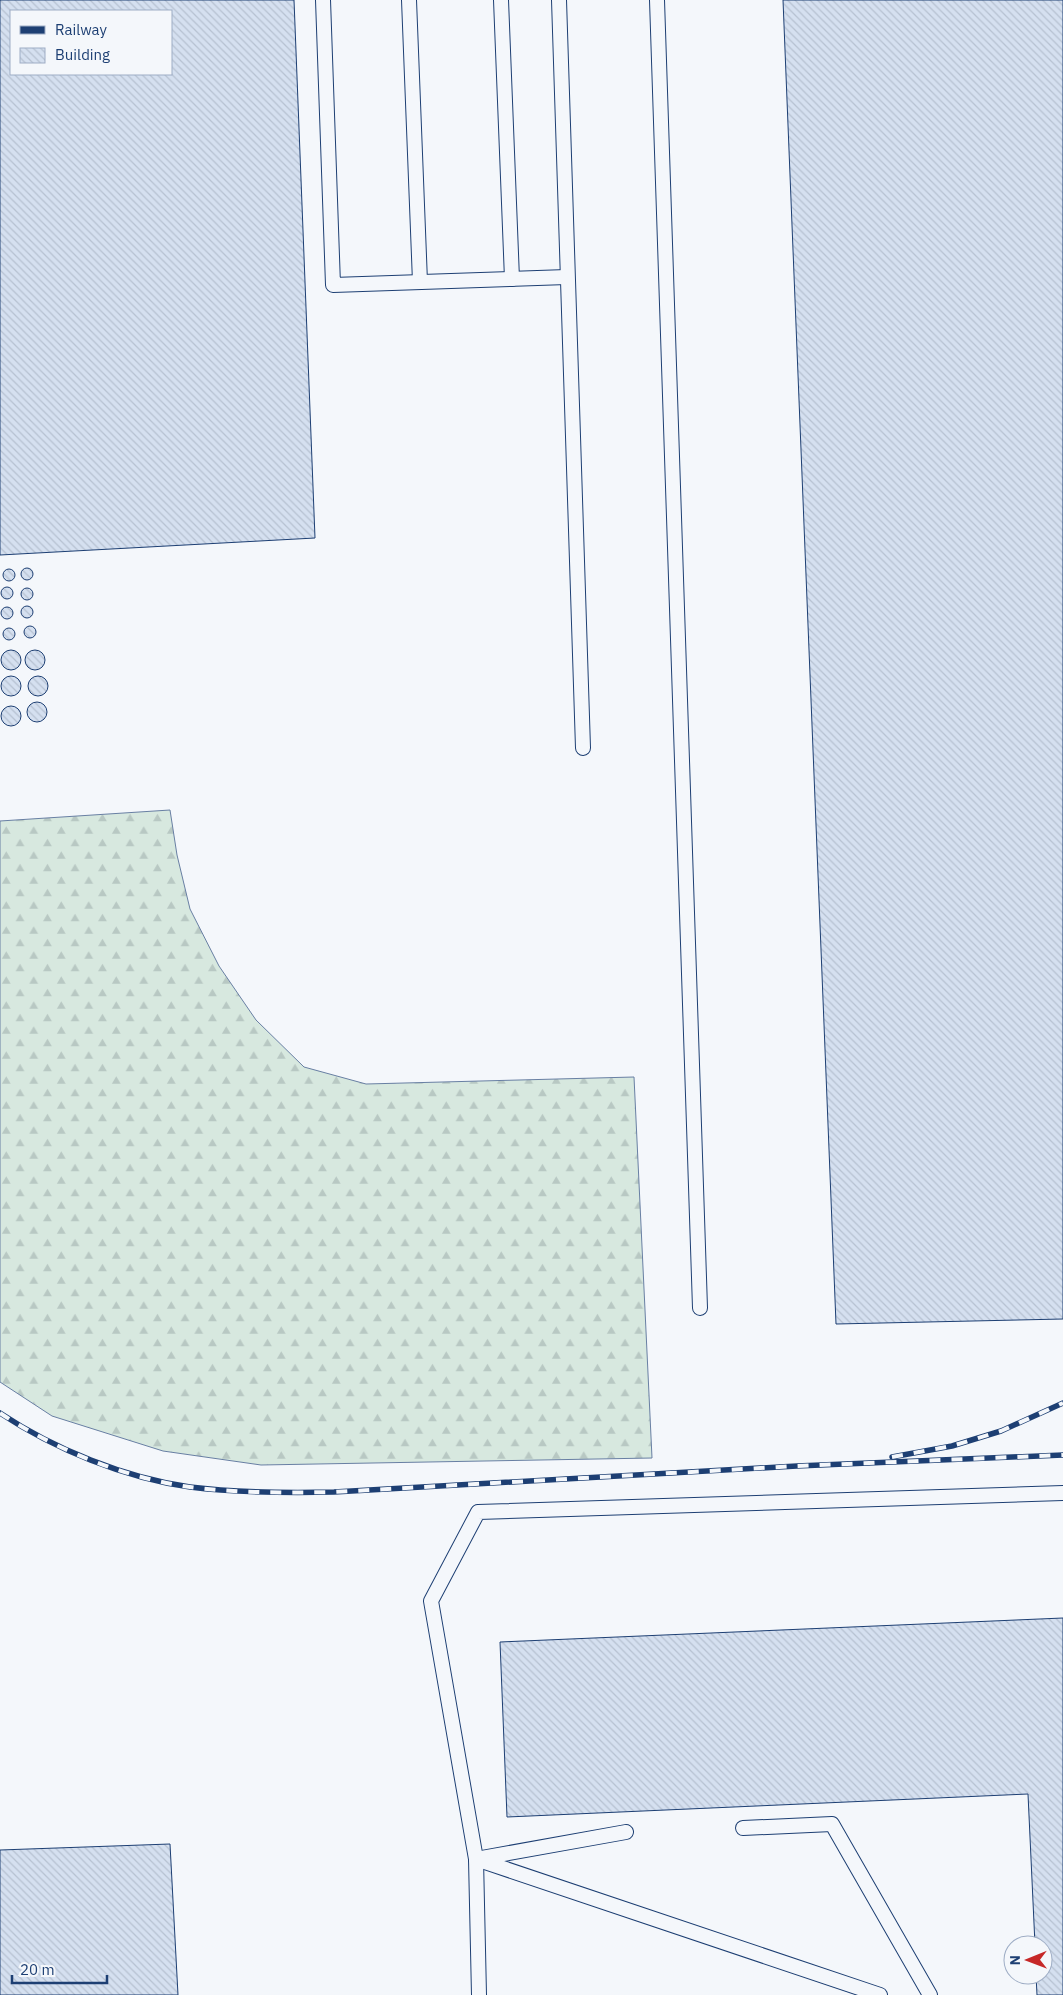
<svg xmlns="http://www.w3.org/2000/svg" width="1063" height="1995" font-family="'IBM Plex Sans',sans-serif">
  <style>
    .forest { fill: url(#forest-firs); stroke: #687fa3 }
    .building { fill: url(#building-back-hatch); stroke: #1d3f73; fill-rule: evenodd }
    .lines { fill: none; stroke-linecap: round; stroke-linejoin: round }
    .lane-casing { stroke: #1d3f73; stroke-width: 16 }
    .lane { stroke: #f4f7fb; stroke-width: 14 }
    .rail-casing { stroke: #1d3f73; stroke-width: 5.5 }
    .rail { stroke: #f4f7fb; stroke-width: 4; stroke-dasharray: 11; stroke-linecap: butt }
  </style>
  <defs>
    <pattern id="forest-firs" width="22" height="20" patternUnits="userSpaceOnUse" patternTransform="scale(1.25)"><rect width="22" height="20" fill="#d7e8df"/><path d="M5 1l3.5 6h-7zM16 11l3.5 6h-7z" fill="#b8c8c3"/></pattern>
    <pattern id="building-back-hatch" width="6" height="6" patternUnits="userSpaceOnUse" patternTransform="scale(1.25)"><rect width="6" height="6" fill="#d5e0f0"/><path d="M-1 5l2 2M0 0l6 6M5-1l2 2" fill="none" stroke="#b6c1d1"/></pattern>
  </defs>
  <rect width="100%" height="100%" fill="#f4f7fb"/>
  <path class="forest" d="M170,810L177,855L190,909L219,966L256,1020L304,1067L366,1084L634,1077L652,1458L261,1465L163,1451L52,1416L0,1382V821Z"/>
  <g class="building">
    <path d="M0,0H294L315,538L0,555ZM11,11H171V74H11Z"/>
    <path d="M783,0H1063V1319L836,1324Z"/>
    <circle cx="27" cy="574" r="6"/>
    <circle cx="9" cy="575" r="6"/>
    <circle cx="7" cy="593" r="6"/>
    <circle cx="27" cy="594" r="6"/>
    <circle cx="27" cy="612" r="6"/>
    <circle cx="7" cy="613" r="6"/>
    <circle cx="30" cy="632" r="6"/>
    <circle cx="9" cy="634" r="6"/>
    <circle cx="11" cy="660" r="10"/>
    <circle cx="35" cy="660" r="10"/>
    <circle cx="11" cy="686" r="10"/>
    <circle cx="38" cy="686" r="10"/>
    <circle cx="37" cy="712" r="10"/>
    <circle cx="11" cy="716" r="10"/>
    <path d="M1063,1618V1995H1037L1036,1975H1043V1945H1035L1028,1794L507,1817L500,1642Z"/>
    <path d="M170,1844L178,1995H0V1850Z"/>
  </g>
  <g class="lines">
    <defs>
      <g id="lane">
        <path d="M323,0L333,285L567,277"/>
        <path d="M409,0L420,282"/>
        <path d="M501,0L512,279"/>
        <path d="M559,0L583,748"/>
        <path d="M657,0L700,1308"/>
        <path d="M743,1828L832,1824L930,1995"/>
        <path d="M479,1995L476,1859L626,1832"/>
        <path d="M880,1995L476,1859L431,1601L478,1512L1063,1493"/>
      </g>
    </defs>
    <use href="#lane" class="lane-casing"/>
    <use href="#lane" class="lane"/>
    <defs>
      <g id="rail">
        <path d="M0,1413C54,1449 125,1478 190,1487C238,1493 285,1493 334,1492L797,1466L1063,1455"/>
        <path d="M892,1457L952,1446L1001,1431L1063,1403"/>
      </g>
    </defs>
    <use href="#rail" class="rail-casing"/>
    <use href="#rail" class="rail"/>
  </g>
  <rect x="10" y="10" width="162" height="65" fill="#f4f7fb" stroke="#9eadc5"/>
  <rect x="20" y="26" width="25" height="8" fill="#1d3f73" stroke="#9eadc5"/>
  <text x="55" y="35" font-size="15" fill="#1d3f73">Railway</text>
  <rect x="20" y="48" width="25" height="15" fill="url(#building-back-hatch)" stroke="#9eadc5"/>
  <text x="55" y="60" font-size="15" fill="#1d3f73">Building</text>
  <g transform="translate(1028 1960) rotate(269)"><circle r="24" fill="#f4f7fb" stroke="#9eadc5"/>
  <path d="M0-4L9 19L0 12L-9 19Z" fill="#c62828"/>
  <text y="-8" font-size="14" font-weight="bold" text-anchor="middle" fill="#1d3f73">N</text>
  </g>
  <path d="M12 1975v8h95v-8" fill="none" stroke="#1d3f73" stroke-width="2.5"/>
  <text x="20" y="1975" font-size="15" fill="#1d3f73" stroke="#f4f7fb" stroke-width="4" paint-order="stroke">20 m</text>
</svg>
